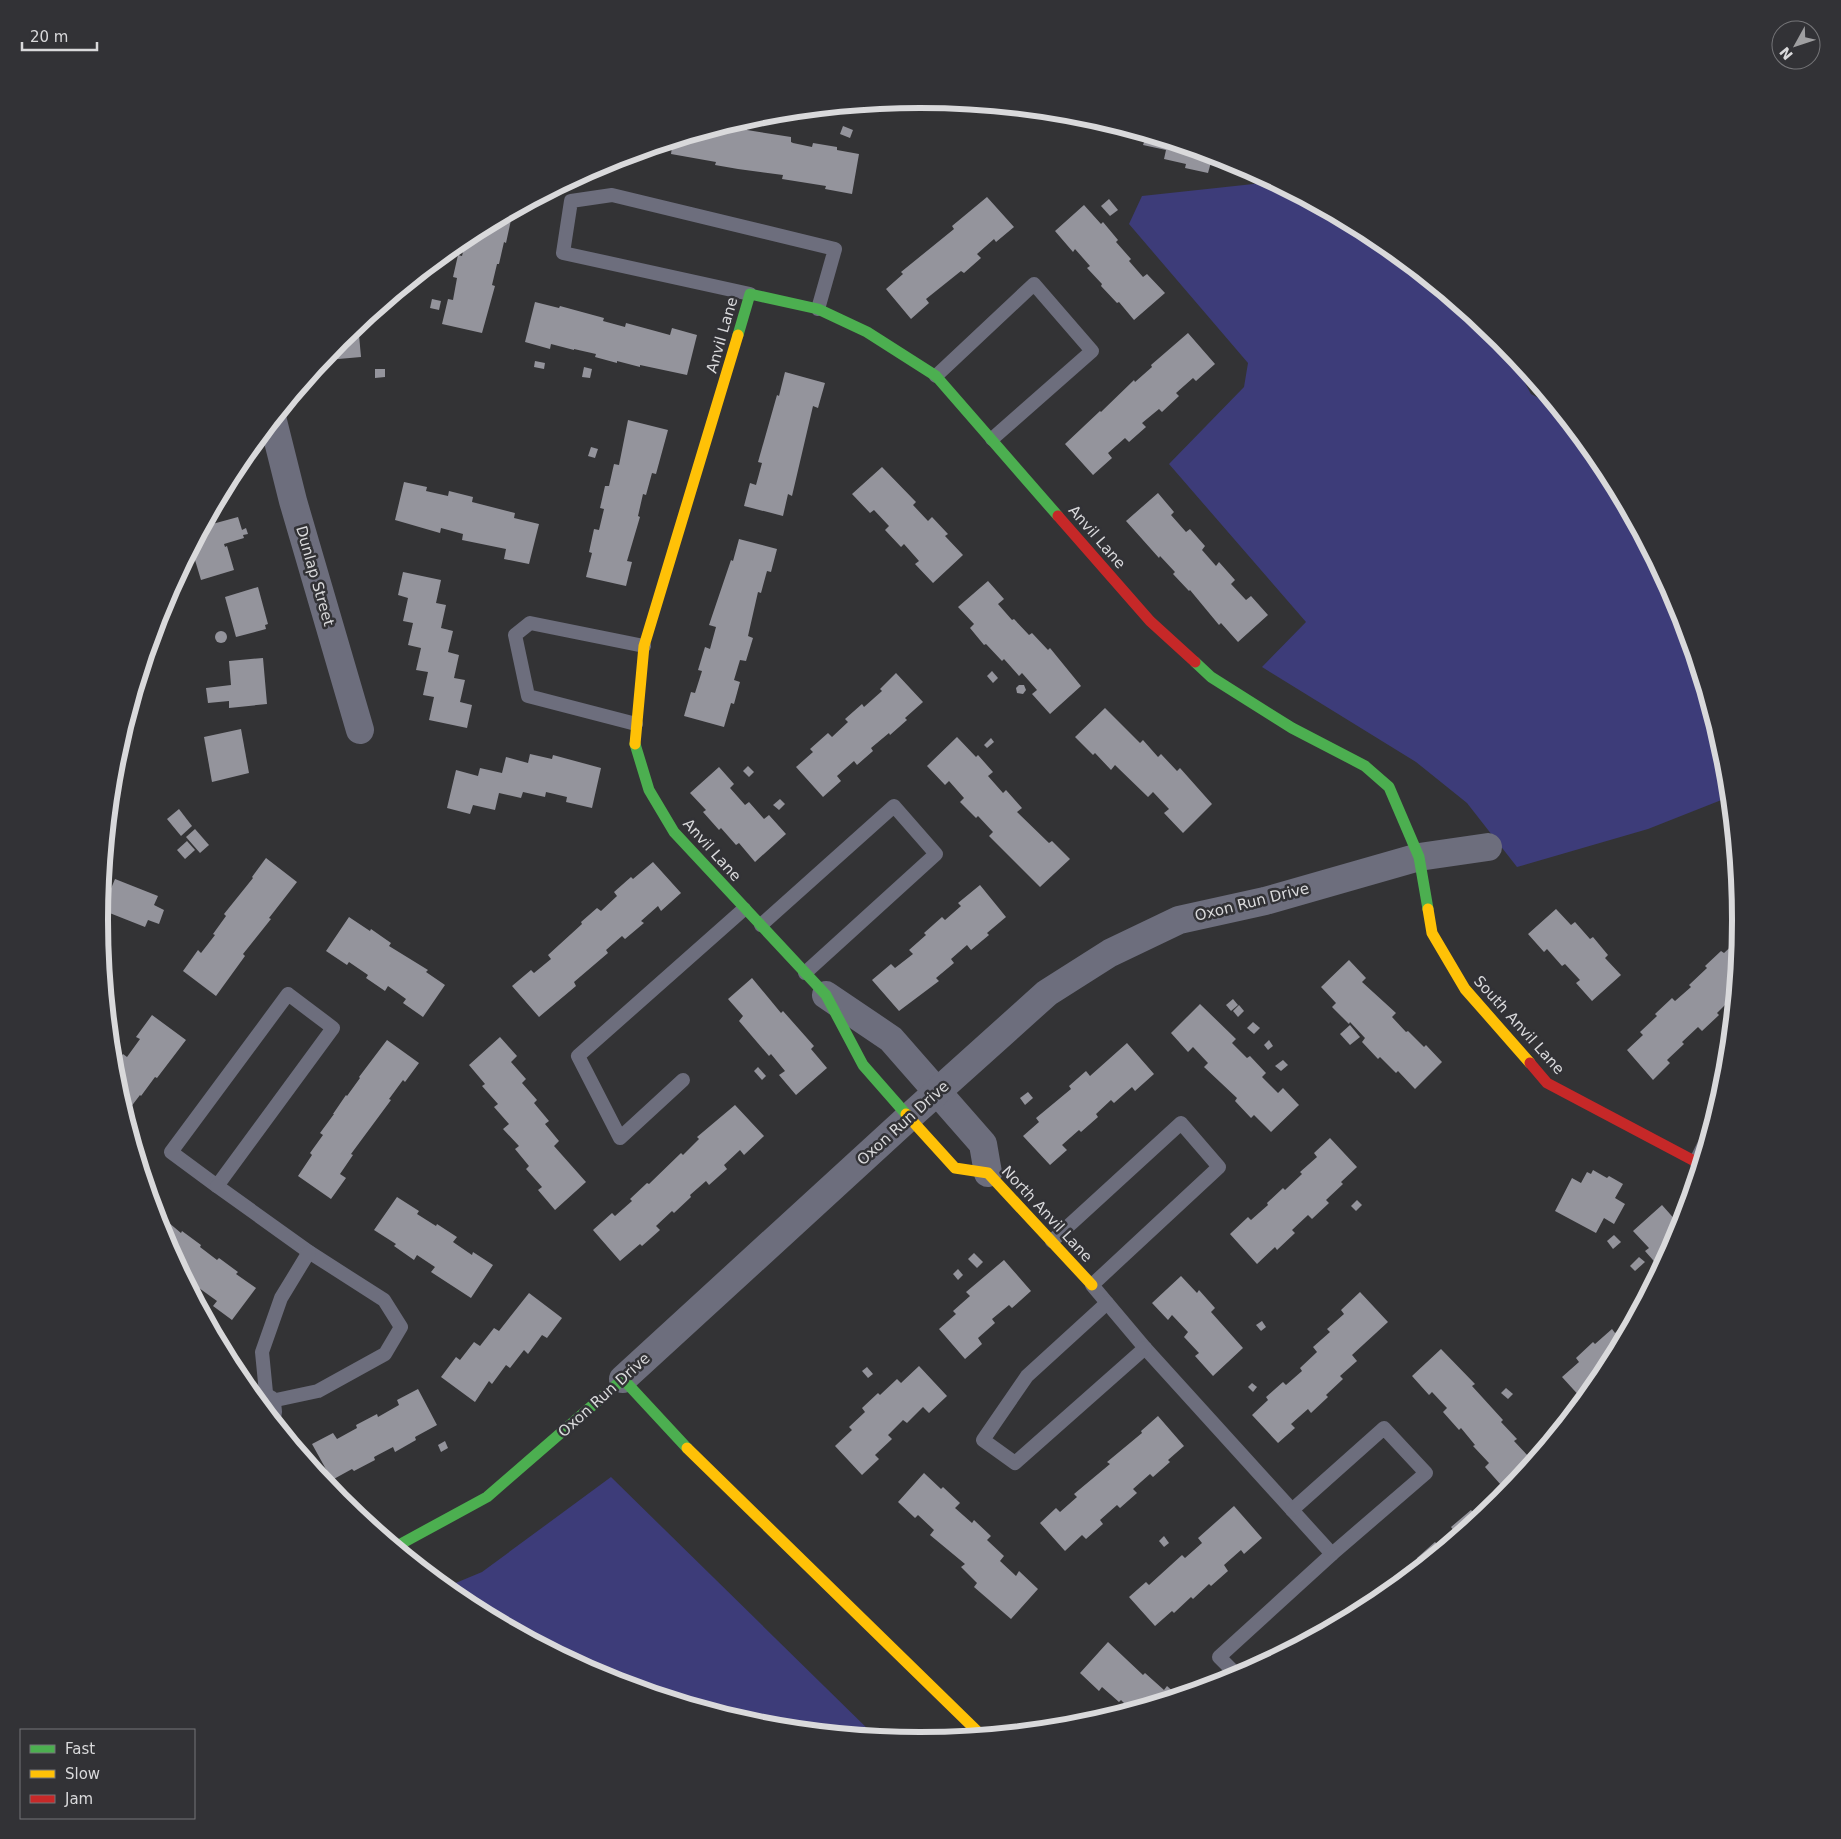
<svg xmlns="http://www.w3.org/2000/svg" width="1841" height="1839" font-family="'DejaVu Sans',sans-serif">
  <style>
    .green { fill: #3d3c79 }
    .building { fill: #94949c }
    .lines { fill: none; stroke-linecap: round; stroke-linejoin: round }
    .lane { stroke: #6d6e7d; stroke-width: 14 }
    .street { stroke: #6d6e7d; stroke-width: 28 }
    .fast { stroke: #4caf50; stroke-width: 11 }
    .slow { stroke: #ffc107; stroke-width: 11 }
    .jam { stroke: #c62828; stroke-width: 11 }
    .labels { text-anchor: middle; stroke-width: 5; stroke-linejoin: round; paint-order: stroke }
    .street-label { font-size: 15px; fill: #d9d9db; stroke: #323236 }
    .rim { fill: none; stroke: #d9d9db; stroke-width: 6 }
  </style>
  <rect width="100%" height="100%" fill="#333335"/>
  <g class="green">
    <path d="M1273,182L1377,237L1501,339L1531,394L1557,408L1603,464L1679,606L1726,760L1729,797L1648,829L1517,867L1467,803L1416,762L1262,667L1306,622L1169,464L1244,387L1248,363L1129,224L1142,196Z"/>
    <path d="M611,1477L875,1736L760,1724L606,1678L464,1602L446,1587L482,1572Z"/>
  </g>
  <g class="building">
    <path d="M750,118L748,126L735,122L749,118Z"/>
    <path d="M1102,121L1213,155L1208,173L1185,168L1186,164L1164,159L1166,150L1143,145L1146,137L1101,128Z"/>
    <path d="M732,123L747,126V130L791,137V142L793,143L812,147L813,143L837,147V150L859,154L852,194L825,189L826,186L782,179L783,175L738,169L715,165L716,162L671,154L672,147L661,145Z"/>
    <path d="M843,126L853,130L850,138L840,134Z"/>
    <path d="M987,197L1014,227L996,242L994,239L977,254L981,258L964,273L961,271L926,299L929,303L911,319L886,289L903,274L901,272L954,229L952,226Z"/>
    <path d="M1109,199L1118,210L1110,216L1101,206Z"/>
    <path d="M1084,205L1101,224L1103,222L1118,240L1116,242L1131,259L1129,261L1143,277L1147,274L1165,293L1134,320L1119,302L1117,303L1101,286L1102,284L1087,268L1090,266L1075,249L1073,252L1055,231Z"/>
    <path d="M509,213L508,219L511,220L506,243L504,242L499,264H497L492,285L495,286L482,333L442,324L448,299L453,300L457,278L453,277L458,255L462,256L467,236Z"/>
    <path d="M432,299L441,301L439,310L430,308Z"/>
    <path d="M535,302L559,308L560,306L604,318L603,321L625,327L626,323L670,335L672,328L697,335L687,375L640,365V367L617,361V363L595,357L596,354L574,349V350L551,344L550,349L525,342Z"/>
    <path d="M358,324L361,357L327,360V355L340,339Z"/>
    <path d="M1188,333L1215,364L1196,381L1193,378L1176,393L1179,396L1162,412L1159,409L1142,423L1146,427L1129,442L1125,438L1108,453L1112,458L1093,475L1065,444L1100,411L1101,412L1134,380L1135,382L1152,367L1151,365Z"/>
    <path d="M535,361L545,363L544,369L534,367Z"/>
    <path d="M584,367L592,369L590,378L582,377Z"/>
    <path d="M375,369H385V377L375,378Z"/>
    <path d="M785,372L825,383L818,408L813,406L792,496L788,494L783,516L744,506L750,483L756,485L762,463L758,462L777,395L779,396Z"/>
    <path d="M628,420L668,430L656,474L652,473L646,495L643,494L638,516L640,517L627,561L632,562L626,586L586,577L592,553L589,552L594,529L599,530L604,509L600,508L605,486H609L614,464L619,465Z"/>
    <path d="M591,447L598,449L595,458L588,456Z"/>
    <path d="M882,467L916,502L913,505L928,521L932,517L948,534L945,536L963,555L933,583L915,564L919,561L904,544L901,547L885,530L889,526L874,510L870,513L852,494Z"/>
    <path d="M404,482L427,487L426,491L448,496L449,491L473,497L472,502L515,513L514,518L539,524L529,564L504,559L506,549L462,540L463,534L441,528L440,533L395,520Z"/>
    <path d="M1158,493L1174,512L1171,515L1186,532L1190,529L1205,546L1202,550L1216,566L1219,562L1235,580L1231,584L1246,600L1251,596L1268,615L1238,642L1221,623L1219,625L1190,590L1189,591L1173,574L1175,572L1160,556L1159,558L1126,521Z"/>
    <path d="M238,517L242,530L246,528L248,534L243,535L244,538L224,544L225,547L227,546L234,570L201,580L192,550L205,526Z"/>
    <path d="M739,539L777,549L771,572L767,571L761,593L758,592L748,636L753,638L746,661L740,660L734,680L740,682L734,704L731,703L724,727L684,716L691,692L695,693L702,671L698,670L705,647L710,649L716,627L709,625L731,560L733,561Z"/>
    <path d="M403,572L441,580L436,603L446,605L441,628L453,631L448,652L459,655L454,678L465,680L460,702L472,705L467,728L429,720L434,697L423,695L428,672L416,670L421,648L408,645L413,623L403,621L408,598L398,595Z"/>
    <path d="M988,581L1004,599L998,604L1012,620L1014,619L1029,635L1032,633L1048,650L1050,648L1081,686L1050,714L1032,694L1037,690L1022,673L1019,676L1004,659L1002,661L986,644L984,645L970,628L974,624L958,607Z"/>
    <path d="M258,587L268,624L265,625L266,629L236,637L225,597Z"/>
    <circle cx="221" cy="637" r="6"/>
    <path d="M263,658L267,704L229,708V701L208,703L206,688L231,685L229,661Z"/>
    <path d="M992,671L998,678L993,683L987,676Z"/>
    <path d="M896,673L923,702L905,718L907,720L890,735L889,733L871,748L873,751L857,765L854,761L837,776L841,781L823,797L796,767L813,752L810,749L828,733L832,737L848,722L845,719L862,704L864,707L882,691L880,689Z"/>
    <path d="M1019,685H1024L1026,690L1023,694L1017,693L1016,688Z"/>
    <path d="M1105,708L1140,743L1143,740L1158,757L1161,754L1177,771L1180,768L1212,804L1183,833L1164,813L1169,809L1153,792L1148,797L1115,765L1111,770L1095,753L1093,755L1075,737Z"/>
    <path d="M241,729L249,773L212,782L204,737Z"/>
    <path d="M957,737L976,757L978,755L993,772L988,776L1003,793L1006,790L1022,808L1017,812L1049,843L1052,841L1070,859L1040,887L989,836L993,832L978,816L976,818L960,802L964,798L949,781L945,785L927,766Z"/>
    <path d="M991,738L994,742L987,748L984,745Z"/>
    <path d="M530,754L552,759L553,755L601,768L592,808L566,802L567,797L546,792L545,797L523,792L521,798L499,793L495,810L473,805L470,814L447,808L456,770L478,776L480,768L502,773L506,757L528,763Z"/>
    <path d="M748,766L754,772L749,777L743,771Z"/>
    <path d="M719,767L734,784L730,788L745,805L749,802L764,819L769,815L786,834L755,862L739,843L736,845L721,828L719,830L703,812L706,810L690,793Z"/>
    <path d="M780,799L785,804L779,810L773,805Z"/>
    <path d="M179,809L192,826L181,836L167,819Z"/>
    <path d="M195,829L209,845L200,853L186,837Z"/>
    <path d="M187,841L195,850L185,859L177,850Z"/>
    <path d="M266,858L297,882L269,918L271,919L243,954L245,956L216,996L183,971L198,950L201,953L215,935L213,934L226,916L224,914L253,878L252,877Z"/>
    <path d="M653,862L681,893L661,911L658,906L641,921L644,923L625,939L622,936L606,950L608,953L574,982L576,986L539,1017L512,986L531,970L534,973L551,959L548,955L582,924L581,922L597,908L601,911L617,896L614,892L631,877L633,879Z"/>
    <path d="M115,879L158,896L154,905L164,910L159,924L148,920L145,927L102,910Z"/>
    <path d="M980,885L1006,917L987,933L989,935L971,950L967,945L951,959L954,963L936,978L939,981L899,1011L872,980L891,964L895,968L913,954L909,950L926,935L924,933L942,917L945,920L961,906L958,903Z"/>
    <path d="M1556,909L1571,925L1575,922L1590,939L1593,937L1608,955L1605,958L1621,975L1592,1001L1576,983L1580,980L1565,964L1562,966L1547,949L1544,952L1528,934Z"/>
    <path d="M349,917L370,931L371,929L391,943L389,946L428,970L426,972L445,985L423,1017L403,1003L406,999L388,986L385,991L366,978L368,975L349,962L347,965L326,951Z"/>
    <path d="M1739,939L1734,993L1731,996L1733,997L1717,1013L1719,1015L1702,1031L1698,1027L1682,1042L1684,1044L1667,1060L1670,1063L1653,1080L1627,1050L1643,1035L1640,1032L1657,1016L1655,1014L1672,998L1675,1001L1691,987L1689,985L1707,968L1705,966L1721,951L1724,953Z"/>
    <path d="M1349,960L1366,978L1362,982L1396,1013L1392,1017L1406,1032L1408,1031L1424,1047L1426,1045L1442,1062L1415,1089L1398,1071L1396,1073L1380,1057L1378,1059L1362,1042L1365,1038L1350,1022L1349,1024L1332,1007L1336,1003L1321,987Z"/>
    <path d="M752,978L781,1013L783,1011L814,1046L811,1049L827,1068L796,1095L779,1075L785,1071L771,1054L769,1056L739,1021L743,1016L728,999Z"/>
    <path d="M1233,999L1238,1005L1231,1011L1226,1005Z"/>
    <path d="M1200,1004L1236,1039L1232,1043L1247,1058L1250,1056L1266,1073L1262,1077L1278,1093L1283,1088L1299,1105L1271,1132L1254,1115L1251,1118L1235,1101L1237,1098L1204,1067L1208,1063L1193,1047L1188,1052L1171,1033Z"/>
    <path d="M1239,1005L1244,1011L1238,1017L1233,1011Z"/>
    <path d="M152,1015L186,1040L157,1078L155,1077L141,1096L140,1095L127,1112L130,1114L127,1118L115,1079L114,1065L123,1054L127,1057L140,1039L136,1037Z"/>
    <path d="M1253,1022L1260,1028L1254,1034L1247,1028Z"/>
    <path d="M1350,1025L1360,1037L1350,1045L1340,1034Z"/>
    <path d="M500,1037L517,1056L511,1062L526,1079L522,1083L537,1100L534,1103L549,1121L545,1124L559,1141L554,1146L586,1182L555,1210L538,1190L542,1187L526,1169L529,1166L515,1149L519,1146L503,1129L509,1124L494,1107L498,1104L482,1086L485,1084L469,1065Z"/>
    <path d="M387,1040L419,1063L405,1082L403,1080L389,1099L391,1100L351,1154L353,1155L340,1174L346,1178L331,1199L298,1176L312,1155L310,1153L323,1135L320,1133L334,1114H333L346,1095L347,1096L360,1078L359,1077Z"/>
    <path d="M1269,1040L1273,1046L1268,1050L1264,1045Z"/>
    <path d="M1127,1043L1154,1074L1135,1091L1132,1087L1114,1103L1111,1100L1096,1114L1098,1117L1081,1132L1079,1130L1062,1145L1067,1150L1050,1165L1023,1136L1039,1122L1036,1118L1071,1089L1069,1086L1086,1071L1090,1076Z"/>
    <path d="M1283,1060L1288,1065L1281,1071L1275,1066Z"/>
    <path d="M758,1067L766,1076L762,1080L754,1071Z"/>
    <path d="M1028,1092L1033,1098L1025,1105L1020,1098Z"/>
    <path d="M735,1105L764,1136L744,1155L740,1150L724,1165L727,1169L709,1185L706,1181L690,1195L691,1197L674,1213L672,1211L656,1226L660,1230L642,1246L640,1244L620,1261L593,1230L612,1213L615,1216L632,1201L630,1199L647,1183L649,1184L681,1153L683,1155L699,1139L697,1137Z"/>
    <path d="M1330,1138L1357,1167L1341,1182L1343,1184L1326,1200L1329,1203L1312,1219L1308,1215L1292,1230L1295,1233L1277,1250L1275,1247L1257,1264L1230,1234L1248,1217L1251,1220L1268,1205L1267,1203L1283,1188L1285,1190L1302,1174L1300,1172L1317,1157L1314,1153Z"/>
    <path d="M1593,1170L1607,1178L1609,1176L1623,1184L1615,1198L1625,1204L1614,1224L1604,1218L1596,1233L1555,1211L1572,1178L1581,1183L1587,1172L1591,1174Z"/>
    <path d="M397,1197L419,1211L417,1214L436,1226L437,1224L457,1237L453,1242L472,1255L473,1252L493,1265L471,1298L431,1272L435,1267L417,1255L414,1260L394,1246L396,1244L374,1230Z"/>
    <path d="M1357,1200L1362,1205L1356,1211L1351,1206Z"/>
    <path d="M1662,1205L1678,1223L1674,1226L1679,1232L1660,1268L1645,1251L1649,1248L1633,1231Z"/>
    <path d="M156,1212L181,1233L182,1231L201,1245L200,1247L217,1260L219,1258L238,1272L236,1274L256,1288L232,1320L213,1306L217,1301L199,1288L195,1293H194L162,1233Z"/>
    <path d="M1614,1235L1621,1242L1613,1249L1607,1241Z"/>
    <path d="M974,1253L983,1262L977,1268L968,1259Z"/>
    <path d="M1639,1257L1645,1262L1635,1271L1630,1266Z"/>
    <path d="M1004,1260L1031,1291L1012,1308L1009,1305L992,1319L995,1323L978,1338L982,1344L965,1359L939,1329L956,1314L953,1311L970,1296L966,1292Z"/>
    <path d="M958,1269L963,1275L958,1280L953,1274Z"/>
    <path d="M1181,1276L1197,1293L1199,1290L1215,1308L1211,1312L1243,1348L1213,1376L1195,1356L1199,1353L1184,1337L1188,1332L1172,1315L1168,1320L1152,1303Z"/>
    <path d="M1360,1292L1388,1322L1352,1355L1357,1361L1340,1376L1343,1379L1326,1395L1328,1397L1311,1413L1308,1409L1291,1424L1295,1428L1278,1443L1252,1415L1268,1400L1266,1397L1283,1382L1286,1385L1302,1371L1300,1368L1317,1352L1313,1347L1330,1332L1327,1329L1344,1314L1341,1310Z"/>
    <path d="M529,1293L562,1318L547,1338L542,1335L528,1354L524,1350L510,1368L506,1365L492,1384L489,1381L475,1402L441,1377L456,1357L460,1360L474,1342L480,1346L494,1328L499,1331Z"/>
    <path d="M1632,1318L1633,1319L1603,1376L1583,1400L1562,1377L1579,1362L1576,1358L1593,1342L1595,1344L1612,1329L1615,1333Z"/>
    <path d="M1262,1321L1266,1327L1261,1331L1256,1325Z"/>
    <path d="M1441,1349L1475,1384L1472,1386L1503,1420L1501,1422L1517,1439L1514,1441L1530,1458L1501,1485L1485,1467L1489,1463L1473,1446L1475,1445L1461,1428L1459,1430L1443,1412L1447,1408L1432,1392L1429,1395L1412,1376Z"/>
    <path d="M919,1366L947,1396L929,1413L923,1407L907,1423L903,1420L888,1435L892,1439L875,1455L879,1459L862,1475L835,1446L852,1430L849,1427L865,1412L862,1408L878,1393L880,1395L897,1379L901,1383Z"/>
    <path d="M867,1367L873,1374L868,1378L862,1371Z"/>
    <path d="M1252,1383L1257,1387L1253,1392L1248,1387Z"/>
    <path d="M1506,1388L1513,1394L1508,1399L1501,1393Z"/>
    <path d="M418,1389L437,1425L415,1437L416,1440L395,1452L393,1447L374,1457L375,1460L354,1471L352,1469L332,1480L312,1444L333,1433L337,1439L357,1428L356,1425L377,1414L378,1417L399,1405L397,1400Z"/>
    <path d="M1158,1416L1184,1446L1168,1460L1170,1462L1153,1477L1150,1474L1133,1489L1137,1493L1120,1508L1117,1505L1100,1520L1103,1524L1086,1539L1082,1535L1065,1551L1040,1523L1056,1508L1060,1512L1077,1497L1074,1494L1110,1464L1107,1462L1142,1433L1141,1431Z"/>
    <path d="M445,1441L448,1448L441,1452L438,1445Z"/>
    <path d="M924,1473L941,1489L943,1487L960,1503L955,1508L972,1523L974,1520L991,1536L987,1540L1004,1556L1000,1561L1016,1576L1019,1571L1038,1589L1011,1619L974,1587L977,1583L961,1567L965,1564L930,1535L934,1530L918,1515L915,1518L898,1502Z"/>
    <path d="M1234,1506L1262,1538L1244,1554L1241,1550L1224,1565L1228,1571L1211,1586L1209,1584L1193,1599L1191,1597L1174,1613L1172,1611L1155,1626L1129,1597L1146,1582L1149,1585L1182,1555L1185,1558L1202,1543L1198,1538Z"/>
    <path d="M1471,1510L1478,1518L1379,1600L1378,1599L1386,1591L1383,1588L1400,1573L1404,1577L1420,1562L1417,1558L1435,1542L1438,1545L1454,1531L1451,1527Z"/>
    <path d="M1164,1536L1169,1543L1164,1547L1159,1541Z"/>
    <path d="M1108,1642L1143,1675L1145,1673L1164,1690L1167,1686L1177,1695L1130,1709L1121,1700L1119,1702L1102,1687L1099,1691L1080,1673Z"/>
  </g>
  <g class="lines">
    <g class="lane">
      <path d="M750,294L563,253L571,201L612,195L835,249L818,309"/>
      <path d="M936,376L1034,284L1092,351L992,439"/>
      <path d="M636,724L528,696L515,635L530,623L644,646"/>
      <path d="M761,925L894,806L936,854L805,973"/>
      <path d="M288,994L333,1028L217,1186L171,1152Z"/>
      <path d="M683,1080L620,1138L578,1056L744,909"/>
      <path d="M1696,1161L1708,1137"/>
      <path d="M217,1186L309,1252L384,1300L401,1327L385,1354L318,1391L262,1403"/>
      <path d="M1052,1241L1181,1123L1219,1167L1092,1285L1145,1348L1332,1554"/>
      <path d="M1107,1303L1027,1376L983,1440L1015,1463L1145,1348"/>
      <path d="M267,1403L262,1352L281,1298L309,1252"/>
      <path d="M1238,1676L1219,1657L1332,1554L1426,1473L1384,1428L1292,1510"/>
    </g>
    <g class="street">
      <path d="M273,421L293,501L360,730"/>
      <path d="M826,995L891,1039L983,1144L988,1173"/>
      <path d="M623,1379L909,1117L1047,993L1110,953L1179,920L1265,901L1419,857L1488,847"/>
      <path d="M267,1403L268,1412"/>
    </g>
    <g class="fast">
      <path d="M738,335L750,294L818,309L867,332L936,376L1058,516"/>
      <path d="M1195,662L1211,677L1292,728L1365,766L1389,787L1419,857L1428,909"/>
      <path d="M635,744L649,790L674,832L826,995L863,1065L906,1114"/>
      <path d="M397,1546L487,1497L623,1379L687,1448"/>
    </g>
    <g class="slow">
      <path d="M635,744L644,646L738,335"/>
      <path d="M1428,909L1432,933L1465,989L1530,1063"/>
      <path d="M906,1114L955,1168L988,1173L1092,1285"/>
      <path d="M687,1448L980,1734"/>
    </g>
    <g class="jam">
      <path d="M1058,516L1150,621L1195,662"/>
      <path d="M1530,1063L1547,1083L1700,1164"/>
    </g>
  </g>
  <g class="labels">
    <g class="street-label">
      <text transform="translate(722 335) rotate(-74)" y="5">Anvil Lane</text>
      <text transform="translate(1097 537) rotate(49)" y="5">Anvil Lane</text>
      <text transform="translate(315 576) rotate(74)" y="5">Dunlap Street</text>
      <text transform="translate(712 850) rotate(48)" y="5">Anvil Lane</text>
      <text transform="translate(1252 902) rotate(-14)" y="5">Oxon Run Drive</text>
      <text transform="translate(1519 1025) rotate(48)" y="5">South Anvil Lane</text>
      <text transform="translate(903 1123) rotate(-42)" y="5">Oxon Run Drive</text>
      <text transform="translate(1047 1214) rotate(47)" y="5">North Anvil Lane</text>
      <text transform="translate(604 1395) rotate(-42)" y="5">Oxon Run Drive</text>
    </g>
  </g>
  <path d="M0 0H1841V1839H0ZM108 920a812 812 0 1 1 1624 0a812 812 0 1 1-1624 0Z" fill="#323236" fill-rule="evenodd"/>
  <path class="rim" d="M108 920a812 812 0 1 1 1624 0a812 812 0 1 1-1624 0Z"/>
  <rect x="20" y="1729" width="175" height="90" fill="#323236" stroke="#757578"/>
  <rect x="30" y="1745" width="25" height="8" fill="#4caf50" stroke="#757578"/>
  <text x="65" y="1754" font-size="15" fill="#d9d9db">Fast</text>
  <rect x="30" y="1770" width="25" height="8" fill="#ffc107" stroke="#757578"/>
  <text x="65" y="1779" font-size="15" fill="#d9d9db">Slow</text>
  <rect x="30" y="1795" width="25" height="8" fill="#c62828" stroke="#757578"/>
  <text x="65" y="1804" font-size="15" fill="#d9d9db">Jam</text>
  <g transform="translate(1796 45) rotate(230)"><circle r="24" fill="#323236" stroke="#757578"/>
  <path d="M0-4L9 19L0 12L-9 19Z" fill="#9f9fa1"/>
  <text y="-8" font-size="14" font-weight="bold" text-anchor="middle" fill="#d9d9db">N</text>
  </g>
  <path d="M22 42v8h75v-8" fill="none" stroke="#d9d9db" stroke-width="2.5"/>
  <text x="30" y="42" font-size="15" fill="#d9d9db" stroke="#323236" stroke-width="4" paint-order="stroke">20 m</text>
</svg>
